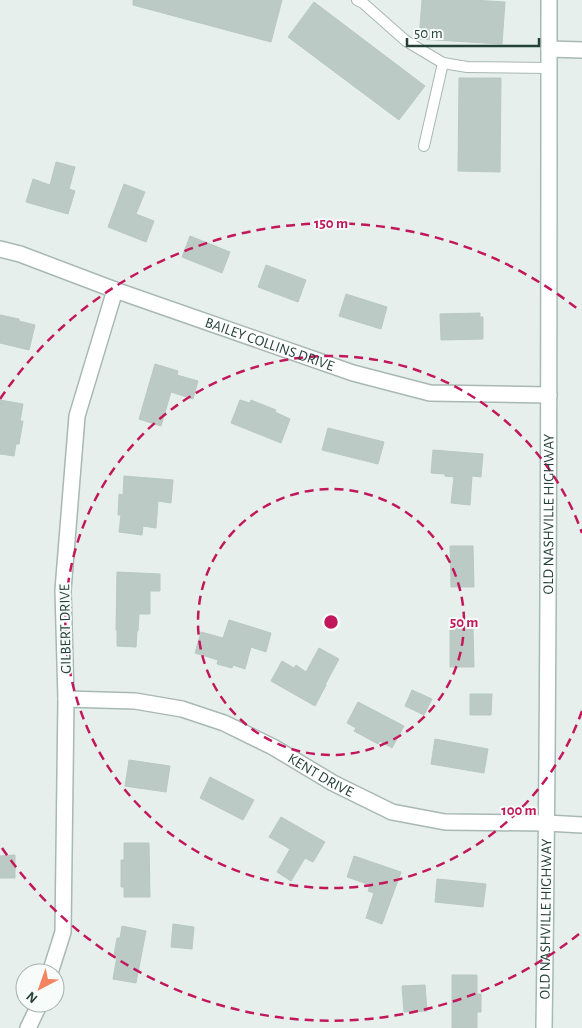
<svg xmlns="http://www.w3.org/2000/svg" width="582" height="1028" font-family="'Alegreya Sans',sans-serif">
  <style>
    .building { fill: #bbcac4; stroke: #b8c9c2 }
    .lines { fill: none; stroke-linecap: round; stroke-linejoin: round }
    .lane-casing { stroke: #a8b8b2; stroke-width: 12 }
    .street-casing { stroke: #a8b8b2; stroke-width: 18 }
    .secondary-casing { stroke: #a4bbb3; stroke-width: 18 }
    .lane { stroke: #fff; stroke-width: 10 }
    .street { stroke: #fff; stroke-width: 15 }
    .secondary { stroke: #fff; stroke-width: 15 }
    .ring { fill: none; stroke: #c2185b; stroke-width: 2.5; stroke-dasharray: 9 6 }
    .labels { text-anchor: middle; stroke-width: 4; stroke-linejoin: round; paint-order: stroke }
    .street-label { font-size: 15px; fill: #24423a; stroke: #f7fbf9 }
    .centre { fill: #c2185b; stroke: #f7fbf9; stroke-width: 2.5 }
    .ring-label { font-size: 15px; text-anchor: middle; font-weight: bold; fill: #c2185b; stroke: #f7fbf9; stroke-width: 4; stroke-linejoin: round; paint-order: stroke }
  </style>
  <rect width="100%" height="100%" fill="#e6efeb"/>
  <g class="building">
    <path d="M133,0H282L271,42L133,5Z"/>
    <path d="M422,0H473L505,2L502,44L419,39Z"/>
    <path d="M314,2L425,86L399,120L288,37Z"/>
    <path d="M459,78H501L500,172L458,171Z"/>
    <path d="M56,162L75,167L69,189L75,191L68,214L26,202L33,179L50,185Z"/>
    <path d="M124,184L145,192L136,214L154,221L146,242L108,227Z"/>
    <path d="M190,236L230,252L222,273L182,257Z"/>
    <path d="M266,265L306,280L298,302L258,287Z"/>
    <path d="M346,294L387,307L381,329L339,316Z"/>
    <path d="M480,313V317H483V339L441,340L440,314Z"/>
    <path d="M0,315L19,319V321L35,325L29,350L0,343Z"/>
    <path d="M155,364L178,371L177,375L198,381L193,399L171,392L161,426L139,419Z"/>
    <path d="M0,400L23,404L20,421H23L19,444H16L14,456L0,454Z"/>
    <path d="M240,400L250,403L251,400L276,410L275,412L290,419L281,443L231,423Z"/>
    <path d="M328,428L384,442L378,464L322,450Z"/>
    <path d="M433,450L483,454L481,477L472,476L470,505L451,503L454,477L445,476V474L431,473Z"/>
    <path d="M124,476L173,480L171,503L158,501L156,528L143,526L142,535L119,532L121,515H118L119,494L123,495Z"/>
    <path d="M450,546H473L474,587H451Z"/>
    <path d="M117,572L160,574V591H150V614H139L138,631H137L136,647L117,646V630H116Z"/>
    <path d="M229,620L271,633L266,652L251,647L245,669L233,665L232,668L217,664L218,660L195,653L201,632L223,638Z"/>
    <path d="M450,627H473L474,667H450Z"/>
    <path d="M319,648L339,659L325,685H326L315,706L271,681L282,661L294,668L296,665L306,672Z"/>
    <path d="M412,690L432,699L424,715L405,706Z"/>
    <path d="M470,694H492L491,715H470Z"/>
    <path d="M358,702L404,726L392,748L380,741L378,744L354,731L356,728L347,723Z"/>
    <path d="M435,739L488,749L484,773L431,764Z"/>
    <path d="M129,760L170,766L166,792L125,786Z"/>
    <path d="M210,777L254,800L243,820L200,798Z"/>
    <path d="M281,817L325,842L313,862L305,858L291,881L277,872L290,849L269,837Z"/>
    <path d="M124,843H149L150,897H124V887H121V860H124Z"/>
    <path d="M15,855V878H0V856Z"/>
    <path d="M354,856L401,872L382,924L366,918L374,893L368,891L370,885L347,877Z"/>
    <path d="M437,879L486,884L483,907L435,902Z"/>
    <path d="M173,924L194,927L192,949L171,947Z"/>
    <path d="M122,926L146,931L136,983L113,979L117,956L114,955L117,938H120Z"/>
    <path d="M452,975H477V994H481V1012H477V1028H452Z"/>
    <path d="M425,985L427,1011L404,1012L402,986Z"/>
  </g>
  <g class="lines">
    <defs>
      <g id="lane">
        <path d="M357,0L363,3L406,41L443,63L467,67L549,68"/>
        <path d="M424,146L443,63"/>
      </g>
      <g id="street">
        <path d="M549,49L582,50"/>
        <path id="s1" d="M0,249L20,254L115,290L353,373L430,393L549,395"/>
        <path id="s2" d="M66,699L135,701L182,709L224,723L273,747L333,783L392,812L445,822L547,823L582,825"/>
        <path d="M50,973L63,932L66,699L63,590L77,416L115,290"/>
        <path d="M28,1028L40,1003"/>
      </g>
      <g id="secondary">
        <path id="s3" d="M544,1028C549,685 549,343 549,0"/>
      </g>
    </defs>
    <use href="#lane" class="lane-casing"/>
    <use href="#street" class="street-casing"/>
    <use href="#secondary" class="secondary-casing"/>
    <use href="#lane" class="lane"/>
    <use href="#street" class="street"/>
    <use href="#secondary" class="secondary"/>
  </g>
  <g class="ring">
    <circle cx="331" cy="622" r="133"/>
    <path d="M582 711A266 266 0 1 1 582 533"/>
    <path d="M579 934A399 399 0 0 1 0 845M0 399A399 399 0 0 1 579 310"/>
  </g>
  <g class="labels">
    <g class="street-label">
      <text dy="5" stroke="none"><textPath href="#s1" startOffset="286">BAILEY COLLINS DRIVE</textPath></text>
      <text dy="5" stroke="none"><textPath href="#s3" startOffset="514">OLD NASHVILLE HIGHWAY</textPath></text>
      <text transform="translate(65 629) rotate(-91)" y="5">GILBERT DRIVE</text>
      <text dy="5" stroke="none"><textPath href="#s2" startOffset="271">KENT DRIVE</textPath></text>
      <text dy="5" stroke="none"><textPath href="#s3" startOffset="109">OLD NASHVILLE HIGHWAY</textPath></text>
    </g>
  </g>
  <circle cx="331" cy="622" r="8" class="centre"/>
  <g class="ring-label">
    <text x="331" y="228">150 m</text>
    <text x="464" y="627">50 m</text>
    <text x="519" y="815">100 m</text>
  </g>
  <g transform="translate(40 988) rotate(221)"><circle r="24" fill="#f7fbf9" stroke="#a3b1ad"/>
  <path d="M0-4L9 19L0 12L-9 19Z" fill="#f4845f"/>
  <text y="-8" font-size="14" font-weight="bold" text-anchor="middle" fill="#24423a">N</text>
  </g>
  <path d="M407 38v8h132v-8" fill="none" stroke="#24423a" stroke-width="2.5"/>
  <text x="414" y="38" font-size="15" fill="#24423a" stroke="#f7fbf9" stroke-width="4" paint-order="stroke">50 m</text>
</svg>
